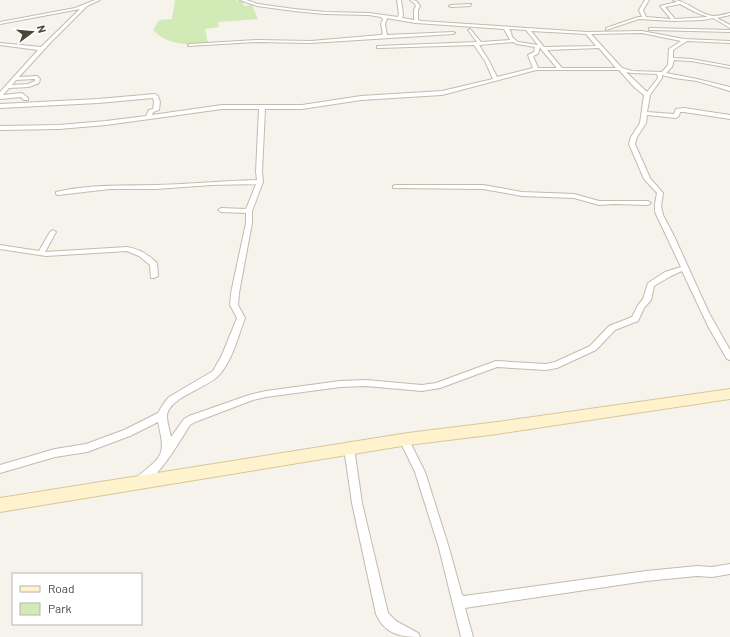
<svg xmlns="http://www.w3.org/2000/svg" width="730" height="637" font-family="Barlow,sans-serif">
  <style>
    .green { fill: #d2eab5 }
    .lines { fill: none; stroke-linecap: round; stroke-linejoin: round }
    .street-casing { stroke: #c2bbae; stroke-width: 2 }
    .secondary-casing { stroke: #d6c79b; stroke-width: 2 }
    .street { fill: #fff; fill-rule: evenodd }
    .secondary { fill: #fff3cd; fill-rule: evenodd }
  </style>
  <rect width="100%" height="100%" fill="#f6f3ec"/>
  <path class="green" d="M175,0H235L243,2L244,6L252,5L258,19L218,22L219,27L205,29L208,43C188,45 168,46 153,30L159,20L172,19Z"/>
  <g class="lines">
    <defs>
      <g id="street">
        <path d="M95,0H100L87,6L52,41L19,77L37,76L40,79L39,83L29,87L9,88L3,95L22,93L28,98V100H24L21,97L0,99V92L38,50L0,45V43L41,47L80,9L0,24V22L75,8ZM34,79H35V81L28,84L12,85L16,80Z"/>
        <path d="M240,0H246L258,4L294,9L325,12L369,13L398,17L399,14L397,0H401L403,14L402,18L414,20V10L416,6L414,3L410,0C416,0 417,1 420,6L418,10V20L422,21L587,32L642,31L684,39L730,41V43L687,41L673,50V58L691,59L730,66V68L691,61L674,60L672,67L666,73L697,79L730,87V91L697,81L674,78L662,75V78L650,95L647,112L674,114L676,109L684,108L730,115V119L684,112H680L679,116L676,118L647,115L646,123L637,137L635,144L650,178L663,193L661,206L663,215L674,236L709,313L730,350V360L727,359L709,328L682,271L671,276L654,286L651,300L644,308L638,321L615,330L596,350L557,368L546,370L497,367L440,388L422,391L366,386L340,387L266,397L253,400L195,422L190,425C182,437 153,490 136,484L135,481L136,478C163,455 166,457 158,422L130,436L87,452L55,457L0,473V465L55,449L86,444L124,430L158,413L164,403L169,397L213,371L222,355L237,318L230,305L231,293L246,223V213L221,212L218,210L221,208L246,209L256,184L212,185L156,189H110L58,195L56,194V192C89,184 123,186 156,185C190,184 223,181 257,180L256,172L259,109H222L106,125L59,129L0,130V126L59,125L106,121L146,116L149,110L153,109L154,102L153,98L98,103L0,108V104L98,99L155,94L158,96L160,102L159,110L153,112L152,115L222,105H302L361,96L442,91L493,79L485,61L474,45L379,48H377V46L477,42L468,30L470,29L481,42L510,40L504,29L416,23L386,18L387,19L385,24L387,35L453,32L455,33L453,34L311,43L258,42L188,46V45L190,44L258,40L311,41L381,35L383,34L381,24L383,19L381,17L369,15L325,14L294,11L257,6ZM509,29L526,30L538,45L518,42L512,37L511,32ZM531,31L586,34L596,46L544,47ZM642,33L681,41L669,49L668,65L662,72L632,71L622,68L591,34ZM513,42L517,44L535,47L534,52L528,55L533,68L497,77L489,61L479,45ZM540,47L541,49L557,68H538L533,56L538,54ZM599,48L616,68H562L547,50ZM536,70H619L635,88L644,95L640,123L631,137L629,144L644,179L657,193L655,204V212L681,267L665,272L648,283L643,299L638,305L632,317L609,326L590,346L555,362L546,364L496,361L436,383L422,385L366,380L340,381L266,391L249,395L189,416L184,419L171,437C170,431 167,423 167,416C168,397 209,388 220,374C233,359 238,336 245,318L238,305L239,293L252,223V211L263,182L262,172L265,109H302L361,100L442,95ZM626,72L632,73L657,74L658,78L647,92Z"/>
        <path d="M645,0H649L643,10L646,17L671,19L660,6L677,2L673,0C687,0 699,15 714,16C719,16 725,14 730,13V15L717,18L730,25V28L713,18L703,20L674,21L639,19L606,30V28L638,17H642L639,10ZM680,4L695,12L708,17L675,19L665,7Z"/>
        <path d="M471,4L470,6L451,7L449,6L451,5Z"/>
        <path d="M649,28L730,30V32L651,30H649Z"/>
        <path d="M395,185H483L522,192L574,194L599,201H648L651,203L648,205L613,204L599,205L574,198L522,196L483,189L393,188V186Z"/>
        <path d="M53,230L56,232L45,252L127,247C139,249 148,254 157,263L158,276L154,278H151L150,265L139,256L127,251L46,256L0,249V245L39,251L50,232Z"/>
        <path d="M404,435L407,436L425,472L449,548L462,595L464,596L646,571L697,566L712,567L730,564V574L712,577L697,576L646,581L465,608L473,637H461L439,548L415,472L399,439L401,436Z"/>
        <path d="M349,444L352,445L354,448L362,503L388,613L396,621L418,633L420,637C400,637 385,634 376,614L352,503L344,448L346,445Z"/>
      </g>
      <path id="secondary" d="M730,389V399L497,434L408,445L0,512V498L408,433L497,422Z"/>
    </defs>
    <use href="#street" class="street-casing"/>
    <use href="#secondary" class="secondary-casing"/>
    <use href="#street" class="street"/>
    <use href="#secondary" class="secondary"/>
  </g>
  <rect x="12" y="573" width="130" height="52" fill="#ffffff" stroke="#b7b4b0"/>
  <rect x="20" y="586" width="20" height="6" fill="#fff3cd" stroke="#b7b4b0"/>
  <text x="48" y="593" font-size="12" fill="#4b4439">Road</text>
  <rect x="20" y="603" width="20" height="12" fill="#d2eab5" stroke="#b7b4b0"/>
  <text x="48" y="613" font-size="12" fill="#4b4439">Park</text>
  <g transform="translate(32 32) rotate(74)" stroke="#ffffff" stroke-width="3" paint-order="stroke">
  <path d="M0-3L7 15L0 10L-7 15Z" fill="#4b4439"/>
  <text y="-6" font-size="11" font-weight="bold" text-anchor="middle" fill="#4b4439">N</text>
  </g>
</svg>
